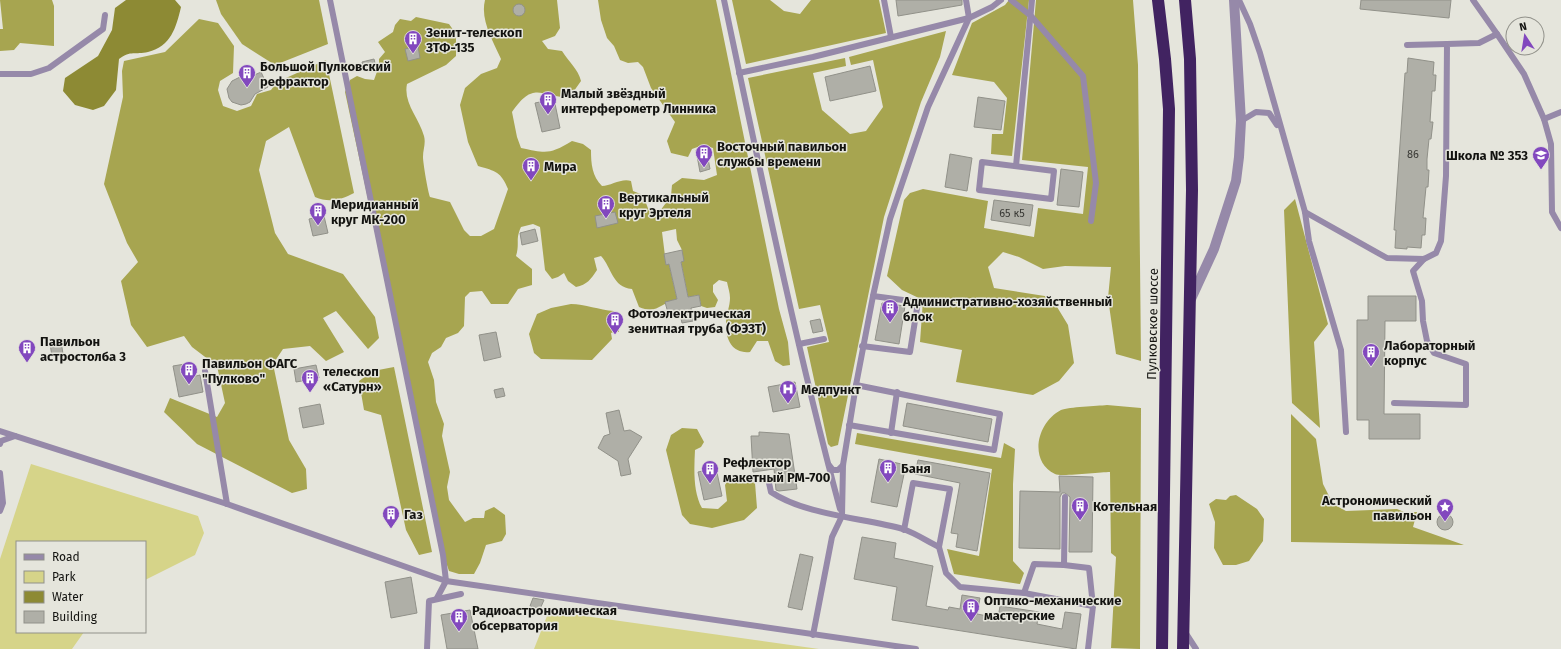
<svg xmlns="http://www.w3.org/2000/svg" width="1561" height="649" font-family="'Fira Sans',sans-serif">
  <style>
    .green { fill: #d6d489 }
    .forest { fill: #a7a550 }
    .water { fill: #8d8a34 }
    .building { fill: #afafa7; stroke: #919189 }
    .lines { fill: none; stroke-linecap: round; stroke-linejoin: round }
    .lane { stroke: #9689a9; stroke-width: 6 }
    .street { stroke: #9689a9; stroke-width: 10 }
    .highway { stroke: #412361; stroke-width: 12 }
    .labels { text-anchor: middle; stroke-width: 3; stroke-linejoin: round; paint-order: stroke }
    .number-label { font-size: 11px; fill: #3a3a36 }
    .poi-label { font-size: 13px; font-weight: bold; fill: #131310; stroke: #e5e5dc; text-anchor: start }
    .street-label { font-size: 13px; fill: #131310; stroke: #e5e5dc }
  </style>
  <rect width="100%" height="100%" fill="#e5e5dc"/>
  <g class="green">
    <path d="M31,464L198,516L204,533L195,555L145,580V542H17V632H84L72,649H0V559Z"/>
    <path d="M549,611L819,649H534Z"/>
  </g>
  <g class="forest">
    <path d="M0,0H52L54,6V46L20,43L14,50L0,51V29H3Z"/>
    <path d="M216,0H319L328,44L275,65L242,44L221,14Z"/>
    <path d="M485,0H557L560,28L555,36L542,41L548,49L562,51C569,62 578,69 581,81L569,98C539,96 534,81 512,112L517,137L521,148C546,153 549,155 572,141L583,144L591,150C591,164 592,176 602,186C611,186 621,178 631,181L633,191L643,195L649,211H660L671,196L672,185L682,178L704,180L717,175L713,148L703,145L692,149L688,157L671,153L667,141L675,122L651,88L643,67L638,62L628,63L620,60L614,46L607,38L601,20L598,0H716L779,309L788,342L790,365L783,366L775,361L768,341H757L750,352C733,354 725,340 726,323C726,315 730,306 730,298C730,293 728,287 727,282L719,280L713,285V292L718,300L715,307L707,308L701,306L699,295L688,297L681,262L682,250L677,240L676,229L662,232L666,264H669L677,299C660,303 657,315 639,307L632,289C612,287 612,268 601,256L594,258L597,270C591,279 587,285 576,287L568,281L564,273L558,277L552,279L545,270L540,227L533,224L521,227C515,240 520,243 516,256L532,269V285L518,289L508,304H491L482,291L470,292L465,297L464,326L458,333L446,338L441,347L432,353L428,362L434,380L436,402L444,424L442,436L450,472L447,487L449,500L465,522L473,518H484L485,511L494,507L505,515L506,534L502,541L486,545L480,563L474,574H459L449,571L446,562L345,92L350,80L357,76L365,79L374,80L379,66V59L385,52L378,42L393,32L395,25L400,19L411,21L416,17L449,24L456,34V56L446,65L407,84C403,103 419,118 424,136C426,144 423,149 423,157C423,163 428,192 430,197L450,202L464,230L470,236H481L494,229L508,189C501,172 496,171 478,166L468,142L460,105L465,88L481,74L497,68L501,59C493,41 480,20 485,0Z"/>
    <path d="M732,0H770L784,11L800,14L811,0H879L886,33L746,64Z"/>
    <path d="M1009,0H1029L1012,156L991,154L992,134H1003L1007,98L994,82L952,75L972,23L1005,5Z"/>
    <path d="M1036,0H1133L1138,65L1141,361L1116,354L1108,298L1111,267L1065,266L1043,269L1019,257L1003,252L988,267L994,288L1051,297L1068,325L1074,363L1059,381L1033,395L956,382L962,350L920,342L923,300L902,290L887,276L904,200L910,193L923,189L988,201L984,228L1034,237L1038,208L1083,214L1088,167L1022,160Z"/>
    <path d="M199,19L218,23L234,46L233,73L220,81L218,90L223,106L237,111L251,106L257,94L271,90L277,82L326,60L354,193C341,200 329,203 315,197L289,127L266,141L259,170L275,233L288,254L343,274L375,317L379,338L368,349L336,311L323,318L344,352L326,361L310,346L283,349L273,364L289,440L306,469L307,489L292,493L197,444L164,412L170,398L217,417L225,403L217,366L192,347L184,336L147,347L131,325L121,281L138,262L127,243L104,184L123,97L122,71L124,61L165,52Z"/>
    <path d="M946,31L940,57L921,102L884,217L838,445L831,447L828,444L807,347L829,342L820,305L799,309L748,78L845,58L846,66L813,73L822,110L850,134L866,131L883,107L873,60L851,65L849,57Z"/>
    <path d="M1295,199L1328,324L1314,342L1320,428L1292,403L1284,210Z"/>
    <path d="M571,304C585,304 599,310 614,311L616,316L619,332L616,331L611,333L612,339L592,360L541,359L534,353L529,334L537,314L551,308Z"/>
    <path d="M394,367L432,552L419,555L406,530L381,415L364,410L359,381L373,371Z"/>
    <path d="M1107,405L1141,408L1140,649L1111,648L1116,557L1111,553L1110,472C1099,472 1061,477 1055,474C1028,461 1037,422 1061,410C1069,407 1097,406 1107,405Z"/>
    <path d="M1291,414L1316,439L1323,484L1333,504L1346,511L1397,509L1404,512H1417L1413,527L1464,545L1291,542Z"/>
    <path d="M682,428L697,429L704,442L701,447L695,450C694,469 693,492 702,508L718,509L727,501L725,485L730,476H747L755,483L757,508L744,520L712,528L690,524L682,515L666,450L671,435Z"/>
    <path d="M857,433L1001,458L1004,443L1015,449L1013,484V561L1024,573L1020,584L954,574L947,549L979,556L992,469L855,444Z"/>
    <path d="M1236,495L1257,509L1264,519L1263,541L1249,561L1236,565H1223L1214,548L1215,522L1209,504L1216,499L1226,500L1230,496Z"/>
  </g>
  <path class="water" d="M126,0H175L181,7C176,28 171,46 148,52C135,55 131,50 119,59L116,90L104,106L93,110L75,105L63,91L65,78L98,56L112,30L115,8Z"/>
  <g class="building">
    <path d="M896,0H962V5L898,16Z"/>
    <path d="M1361,0H1451L1449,18L1360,9Z"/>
    <circle cx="519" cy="10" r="6"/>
    <path d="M418,46L420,58L408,61L405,49Z"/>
    <path d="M1408,58L1434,62L1433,75H1436L1435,91H1432L1430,122H1433L1431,139H1429L1427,159V170H1429L1428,187H1426L1423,218H1426L1425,235H1422L1421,248L1407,247V249L1395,248L1396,230H1394L1405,73H1407Z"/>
    <path d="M374,59L376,67L364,70L362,62Z"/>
    <path d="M870,66L876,91L830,101L825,77Z"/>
    <path d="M261,72L268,87L255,94L250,102L246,104L241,105L232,102L229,98L227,89L232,81L240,77L248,78Z"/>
    <path d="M978,97L1005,101L1001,130L974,127Z"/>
    <path d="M554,99L560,128L542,132L535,103Z"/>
    <path d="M706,148L710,169L700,172L696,150Z"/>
    <path d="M950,154L972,158L967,191L945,187Z"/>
    <path d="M1061,169L1083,172L1079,207L1057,205Z"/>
    <path d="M994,200L1033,205L1030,226L991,220Z"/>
    <path d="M615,212L618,223L597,228L595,216Z"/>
    <path d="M324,216L328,233L313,236L309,219Z"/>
    <path d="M535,229L538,241L522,245L520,233Z"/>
    <path d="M682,250L684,261L681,262L688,297L699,295L701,306L691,308L693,321L682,323L679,310L668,313L665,302L677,299L669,264L666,265L664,254Z"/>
    <path d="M1368,296H1416V321H1385L1384,414H1420V439H1369V420H1357V320H1368Z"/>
    <path d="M882,303L905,306L899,344L875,340Z"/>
    <path d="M820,319L823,331L813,333L810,321Z"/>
    <path d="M496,332L501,357L484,361L479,335Z"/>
    <path d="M61,341L63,354L52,356L50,344Z"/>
    <path d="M185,364L188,378L200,375L203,392L179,397L173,366Z"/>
    <path d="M316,365L319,378L296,382L294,369Z"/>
    <path d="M795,382L800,407L773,412L768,387Z"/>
    <path d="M503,388L505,396L496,398L494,390Z"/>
    <path d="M907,403L992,419L988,442L903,426Z"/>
    <path d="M320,404L324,424L303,428L299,408Z"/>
    <path d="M619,410L624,431L630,430L642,437L628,459L631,474L621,476L618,461L598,448L604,436L610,434L606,413Z"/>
    <path d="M759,432L789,434L797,489L779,491L776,490L774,469L753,472L751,436H759Z"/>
    <path d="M879,459L906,465L897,507L871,502Z"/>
    <path d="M918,460L990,473L977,551L956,547L958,534L951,533L960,483L915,474Z"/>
    <path d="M716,468L722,496L704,500L698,472Z"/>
    <path d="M1059,476L1093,477L1092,552H1069L1070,497L1065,493H1062L1060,497V549L1019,548L1020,491L1060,492Z"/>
    <circle cx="1445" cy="522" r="8"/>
    <path d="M862,537L896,543L894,558L933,566L926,606L948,610L949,607L960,609L962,595L980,598L977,614L998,618L1000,606L1039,612L1037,624L1062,629L1065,612L1081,614L1076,649L892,620L897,587L854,579Z"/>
    <path d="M800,554L813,557L802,610L788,607Z"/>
    <path d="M411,577L417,613L391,618L385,582Z"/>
    <path d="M533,598L544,600L540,609L530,606Z"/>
    <path d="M470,610L478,649H447L441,615Z"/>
  </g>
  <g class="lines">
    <g class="lane">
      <path d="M330,0L443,555L446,581L437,598"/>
      <path d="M724,0C760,170 795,341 840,509"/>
      <path d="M884,0L891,37"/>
      <path d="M1011,0L1031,16L1083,76L1096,183L1091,221"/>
      <path d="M1239,0L1250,24L1260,53L1305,212L1309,241L1341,350L1346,432"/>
      <path d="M1497,34L1524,74L1544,119L1551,144L1552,212L1561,228"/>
      <path d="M1407,45L1447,44"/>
      <path d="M739,73L813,57L969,18L992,7L1001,0"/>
      <path d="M0,74H31L49,68L103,29L105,15"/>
      <path d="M1544,119L1561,112"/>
      <path d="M1241,121L1256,112L1269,113L1277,125"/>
      <path d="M982,162L1054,171L1051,199L979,190Z"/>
      <path d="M1016,166L1032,0"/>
      <path d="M1305,212L1387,258L1424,259L1436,253L1441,241L1446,176L1447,44L1479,43L1497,34L1473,0"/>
      <path d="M799,344L824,339"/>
      <path d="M862,346L910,352L918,302L873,296"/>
      <path d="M205,371L227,504"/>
      <path d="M1394,403L1466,405V364L1434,353L1427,341L1423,321L1422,301L1413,271L1424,259"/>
      <path d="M849,425L994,450L1000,414L856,385"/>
      <path d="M0,431L227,504L446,581L916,649"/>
      <path d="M891,433L897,392"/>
      <path d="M0,444L1,441L15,436"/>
      <path d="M829,465L833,470H838L843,465"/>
      <path d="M0,473L3,503L0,511"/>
      <path d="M769,483L771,492C805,515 863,518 903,529C915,533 927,541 939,547L946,573L960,587L1024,593L1093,606L1088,649"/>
      <path d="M904,530L913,483L950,489L939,547"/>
      <path d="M1064,565L1089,568L1093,606"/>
      <path d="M1024,593L1034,564L1064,565L1065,497"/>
      <path d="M1185,632L1196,649"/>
      <path d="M813,635L832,537L842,516L843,465L856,385L873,296L890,219L928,107L969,18L966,0"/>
      <path d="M427,649L429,601L461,594"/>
    </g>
    <path class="street" d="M1191,299L1214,249L1236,181L1239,157L1241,121L1234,0"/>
    <g class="highway">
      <path d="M1158,0L1165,59L1169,109L1162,649"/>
      <path d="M1183,649L1192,190L1190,59L1185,0"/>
    </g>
  </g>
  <defs>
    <symbol id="building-pin" viewBox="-11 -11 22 30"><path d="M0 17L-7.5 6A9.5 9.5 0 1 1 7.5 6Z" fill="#8248be" stroke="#e5e5dc"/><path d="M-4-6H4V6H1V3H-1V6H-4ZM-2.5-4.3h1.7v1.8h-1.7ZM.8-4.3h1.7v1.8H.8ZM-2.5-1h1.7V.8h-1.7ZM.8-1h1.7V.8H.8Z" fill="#fff"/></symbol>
    <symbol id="school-pin" viewBox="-11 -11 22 30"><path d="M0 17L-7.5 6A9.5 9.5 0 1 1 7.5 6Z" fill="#8248be" stroke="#e5e5dc"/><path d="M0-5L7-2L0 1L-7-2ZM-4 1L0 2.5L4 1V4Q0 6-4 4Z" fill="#fff"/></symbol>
    <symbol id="hospital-pin" viewBox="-11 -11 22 30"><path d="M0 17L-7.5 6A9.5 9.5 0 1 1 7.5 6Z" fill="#8248be" stroke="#e5e5dc"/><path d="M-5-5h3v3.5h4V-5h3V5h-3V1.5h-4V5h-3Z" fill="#fff"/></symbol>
    <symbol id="sight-pin" viewBox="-11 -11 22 30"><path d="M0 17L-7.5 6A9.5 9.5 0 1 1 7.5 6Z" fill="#8248be" stroke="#e5e5dc"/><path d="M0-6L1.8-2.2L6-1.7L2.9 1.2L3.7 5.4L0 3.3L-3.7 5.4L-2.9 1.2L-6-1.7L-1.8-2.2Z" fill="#fff"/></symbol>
  </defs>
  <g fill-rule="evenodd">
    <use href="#building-pin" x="403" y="29" width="20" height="27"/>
    <use href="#building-pin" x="237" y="63" width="20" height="27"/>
    <use href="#building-pin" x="538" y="90" width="20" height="27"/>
    <use href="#building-pin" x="694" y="143" width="20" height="27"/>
    <use href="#school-pin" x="1531" y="145" width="20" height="27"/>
    <use href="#building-pin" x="521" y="156" width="20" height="27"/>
    <use href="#building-pin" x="596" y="194" width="20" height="27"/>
    <use href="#building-pin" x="308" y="201" width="20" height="27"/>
    <use href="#building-pin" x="880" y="298" width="20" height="27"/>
    <use href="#building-pin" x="605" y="310" width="20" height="27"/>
    <use href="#building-pin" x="17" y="338" width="20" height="27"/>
    <use href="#building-pin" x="1361" y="342" width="20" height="27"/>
    <use href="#building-pin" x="179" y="360" width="20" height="27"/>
    <use href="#building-pin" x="300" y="368" width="20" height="27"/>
    <use href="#hospital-pin" x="778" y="379" width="20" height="27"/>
    <use href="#building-pin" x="878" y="458" width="20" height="27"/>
    <use href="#building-pin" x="700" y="459" width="20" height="27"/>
    <use href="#building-pin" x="1070" y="496" width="20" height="27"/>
    <use href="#sight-pin" x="1435" y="497" width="20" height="27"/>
    <use href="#building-pin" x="381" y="504" width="20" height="27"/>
    <use href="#building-pin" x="961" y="597" width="20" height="27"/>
    <use href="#building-pin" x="449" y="607" width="20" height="27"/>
  </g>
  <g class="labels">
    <g class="number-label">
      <text x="1413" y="158">86</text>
      <text x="1012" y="217">65 к5</text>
    </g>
    <g class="poi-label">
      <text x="426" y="37">Зенит-телескоп<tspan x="426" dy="15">ЗТФ-135</tspan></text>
      <text x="260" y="71">Большой Пулковский<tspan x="260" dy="15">рефрактор</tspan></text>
      <text x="561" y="98">Малый звёздный<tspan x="561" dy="15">интерферометр Линника</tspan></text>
      <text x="717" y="151">Восточный павильон<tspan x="717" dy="15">службы времени</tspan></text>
      <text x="1528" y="160" text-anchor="end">Школа № 353</text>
      <text x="544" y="171">Мира</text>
      <text x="619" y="202">Вертикальный<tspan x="619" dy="15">круг Эртеля</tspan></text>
      <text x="331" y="209">Меридианный<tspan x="331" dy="15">круг МК-200</tspan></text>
      <text x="903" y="306">Административно-хозяйственный<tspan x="903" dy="15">блок</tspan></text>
      <text x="628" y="318">Фотоэлектрическая<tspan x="628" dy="15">зенитная труба (ФЭЗТ)</tspan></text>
      <text x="40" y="346">Павильон<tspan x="40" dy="15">астростолба 3</tspan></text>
      <text x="1384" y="350">Лабораторный<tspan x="1384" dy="15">корпус</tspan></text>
      <text x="202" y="368">Павильон ФАГС<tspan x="202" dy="15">"Пулково"</tspan></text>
      <text x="323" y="376">телескоп<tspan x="323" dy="15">«Сатурн»</tspan></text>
      <text x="801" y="394">Медпункт</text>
      <text x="723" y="467">Рефлектор<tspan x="723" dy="15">макетный РМ-700</tspan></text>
      <text x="901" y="473">Баня</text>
      <text x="1432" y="505" text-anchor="end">Астрономический<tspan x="1432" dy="15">павильон</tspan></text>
      <text x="1093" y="511">Котельная</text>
      <text x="404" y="519">Газ</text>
      <text x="984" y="605">Оптико-механические<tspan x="984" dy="15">мастерские</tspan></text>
      <text x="472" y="615">Радиоастрономическая<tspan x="472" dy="15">обсерватория</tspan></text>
    </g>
    <g class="street-label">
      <text transform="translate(1152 324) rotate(-89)" y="5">Пулковское шоссе</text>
    </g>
  </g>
  <rect x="16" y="541" width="130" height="92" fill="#e5e5dc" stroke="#91918a"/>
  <rect x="24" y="554" width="20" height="6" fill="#9689a9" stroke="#91918a"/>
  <text x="52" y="561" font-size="12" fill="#131310">Road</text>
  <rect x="24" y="571" width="20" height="12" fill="#d6d489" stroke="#91918a"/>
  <text x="52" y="581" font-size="12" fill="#131310">Park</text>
  <rect x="24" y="591" width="20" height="12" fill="#8d8a34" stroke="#91918a"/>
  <text x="52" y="601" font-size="12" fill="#131310">Water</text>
  <rect x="24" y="611" width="20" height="12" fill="#afafa7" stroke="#91918a"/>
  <text x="52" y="621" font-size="12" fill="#131310">Building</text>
  <g transform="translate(1525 36) rotate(348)"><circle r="19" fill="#e5e5dc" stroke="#91918a"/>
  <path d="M0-3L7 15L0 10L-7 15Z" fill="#8248be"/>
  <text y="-6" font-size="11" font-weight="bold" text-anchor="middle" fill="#131310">N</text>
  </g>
</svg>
